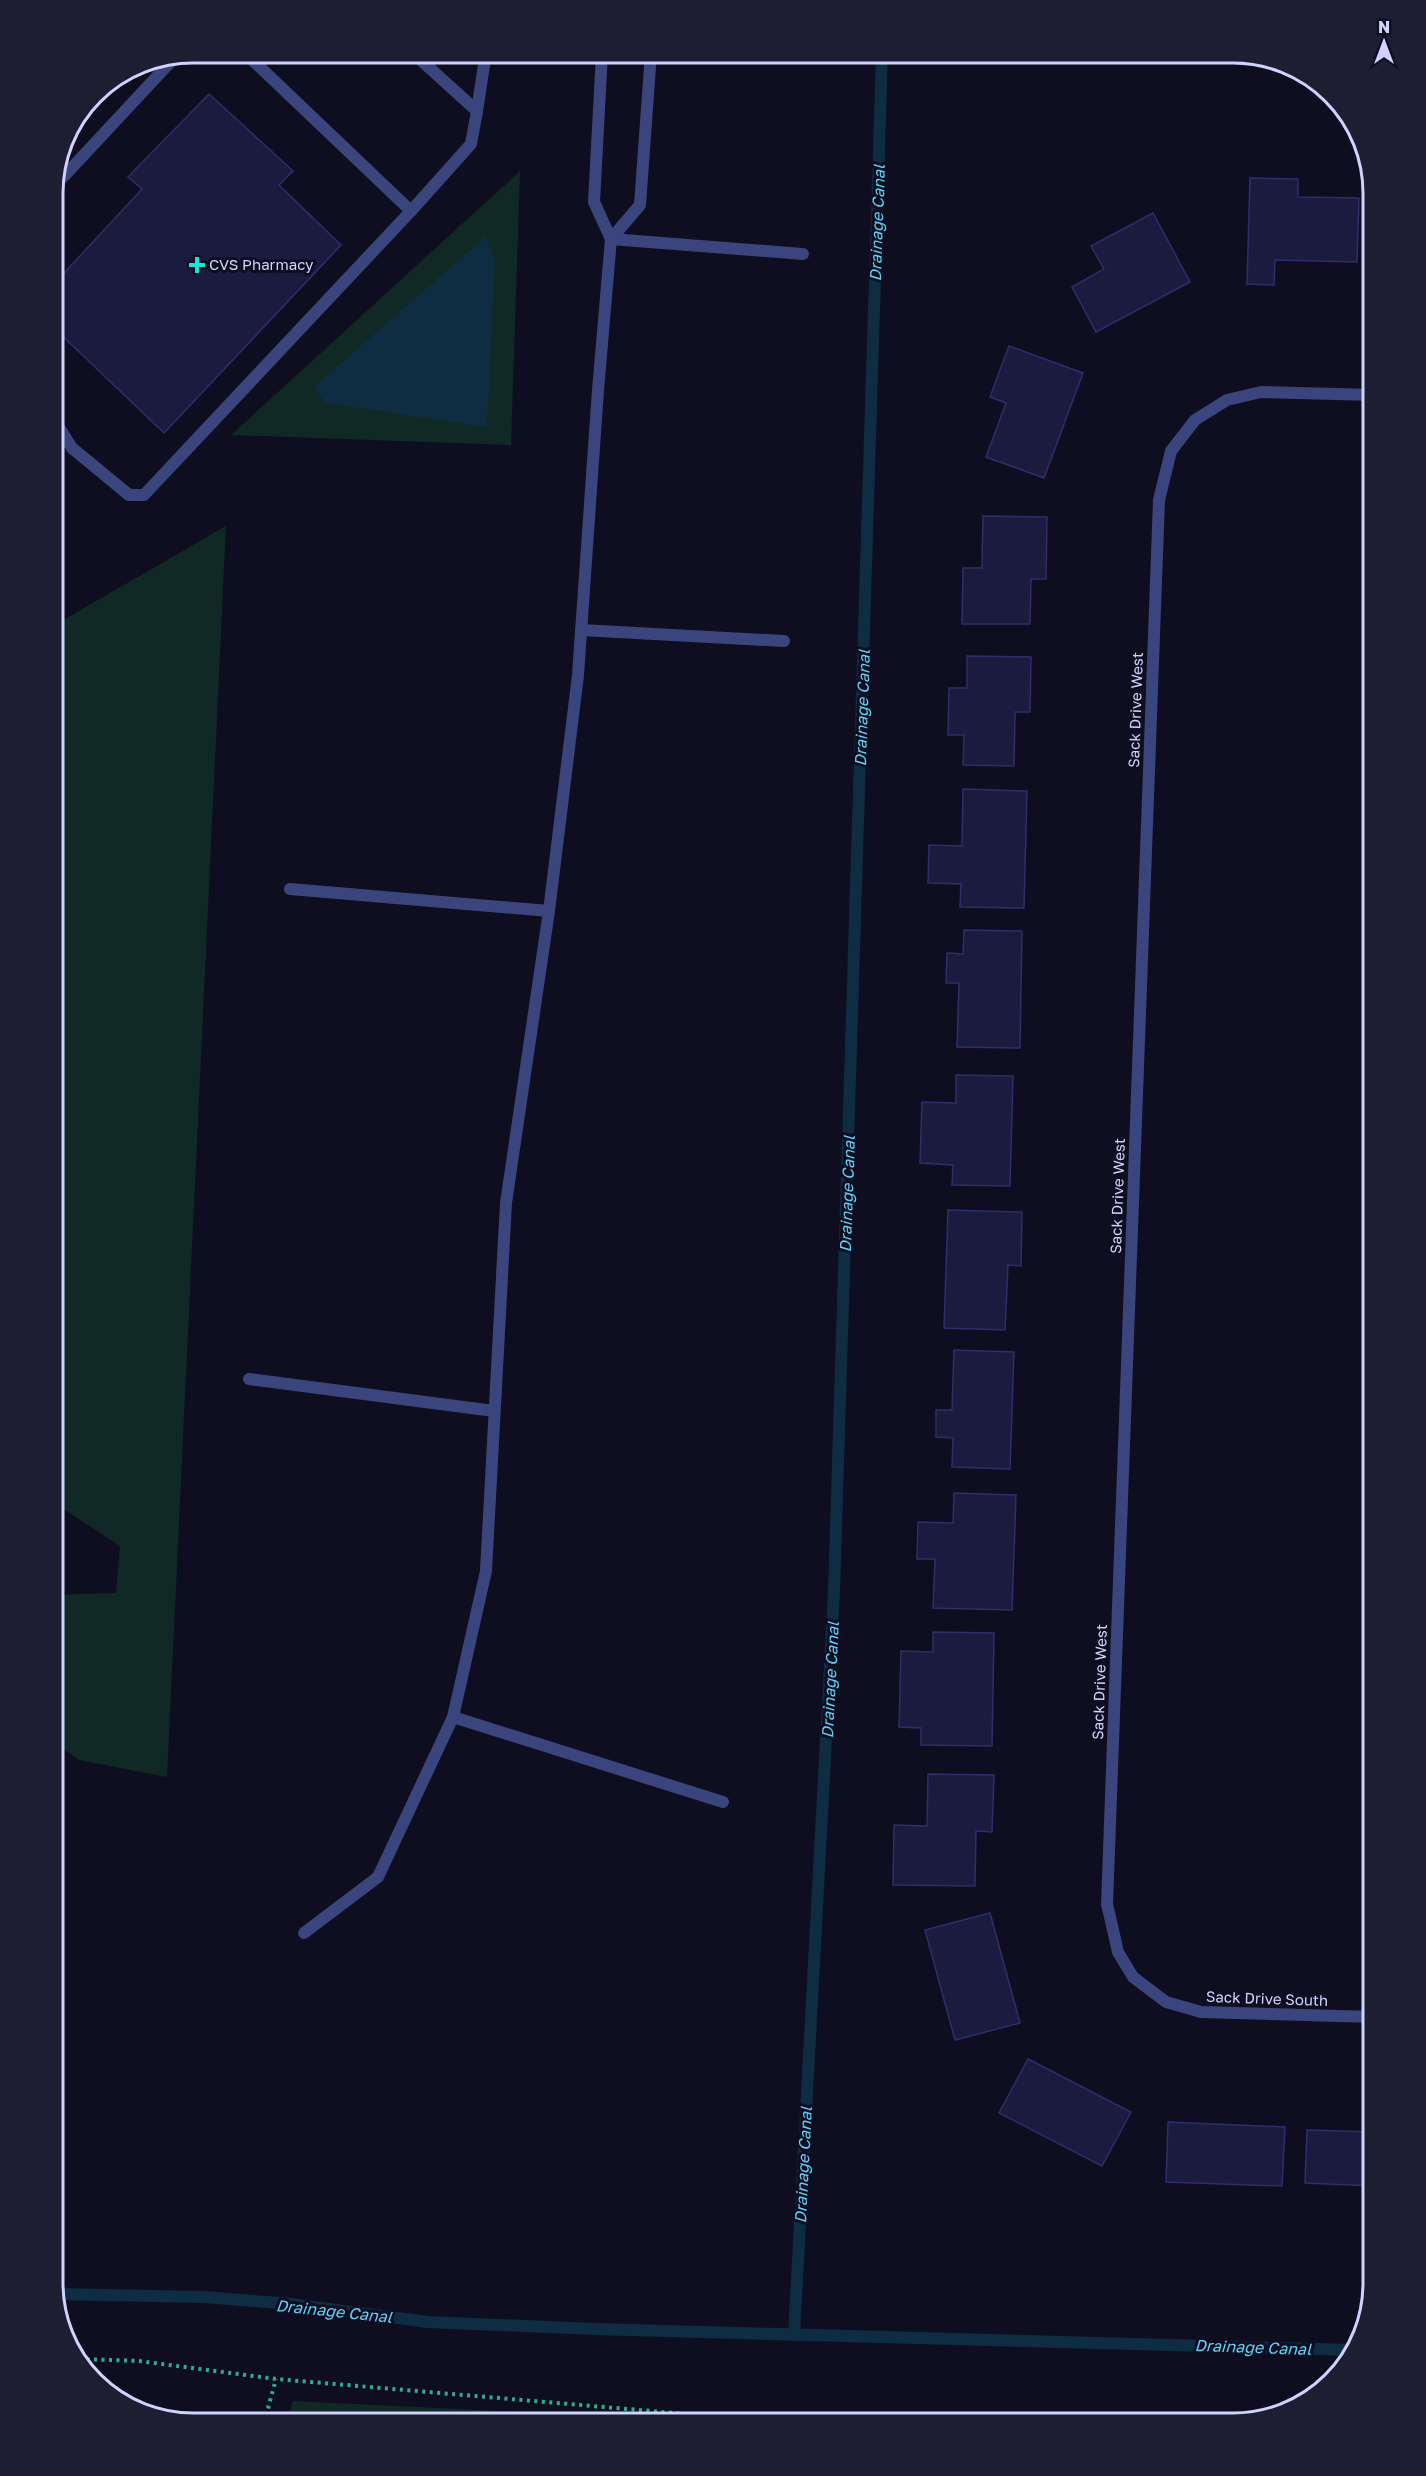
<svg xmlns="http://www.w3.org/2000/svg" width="1426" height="2476" font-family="'Golos Text',sans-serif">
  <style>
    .green { fill: #112924 }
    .water { fill: #0e2d43 }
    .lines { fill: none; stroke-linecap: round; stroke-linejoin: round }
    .stream { stroke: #0e2d43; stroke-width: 12 }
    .building { fill: #1b1b40; stroke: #2e2e6b; stroke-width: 1.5 }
    .path { stroke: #33ac8d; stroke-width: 4; stroke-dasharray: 3 4.5; stroke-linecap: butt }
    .service { stroke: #3b457d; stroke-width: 12 }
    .minor { stroke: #3b457d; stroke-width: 12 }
    .poi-dot { fill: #0becd6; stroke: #0e0e20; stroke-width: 2 }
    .labels { text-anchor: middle; stroke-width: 6; stroke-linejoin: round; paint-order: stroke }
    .poi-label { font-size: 15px; fill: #cfd3fd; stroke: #0e0e20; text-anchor: start }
    .street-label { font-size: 15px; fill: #cfd3fd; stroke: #0e0e20 }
    .water-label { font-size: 16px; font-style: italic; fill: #62d0f8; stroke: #0e0e20 }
    .rim { fill: none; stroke: #cfd3fd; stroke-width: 3 }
  </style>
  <rect width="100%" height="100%" fill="#0e0e20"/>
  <g class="green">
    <path d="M520,171L511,445L231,435Z"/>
    <path d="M226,526L167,1777L79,1760L53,1741V1595L116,1593L120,1546L53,1502V626Z"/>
    <path d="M293,2401L744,2423H287Z"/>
  </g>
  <path class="water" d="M485,237L495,260L487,427L325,403L314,387Z"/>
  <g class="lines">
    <g class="stream">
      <path d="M55,2294L204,2297L291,2304L428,2322L595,2329L1353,2350"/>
      <path d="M794,2335L834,1591L882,53"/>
    </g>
  </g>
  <g class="building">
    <path d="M209,94L293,171L279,185L341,245L164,433L53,327V285L142,189L128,177Z"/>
    <path d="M1250,178L1298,179V197L1359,198L1357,262L1275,260L1274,285L1247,284Z"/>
    <path d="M1153,213L1190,282L1096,332L1072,287L1104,269L1091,246Z"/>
    <path d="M1009,346L1083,373L1044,478L986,457L1006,403L990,397Z"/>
    <path d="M983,516L1047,517L1046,579H1031L1030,624H962L963,568H982Z"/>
    <path d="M967,656L1031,657L1030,712H1015L1014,766L963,765L964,735H948L949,688H967Z"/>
    <path d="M963,789L1027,791L1024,908L960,907L961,884L928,883L929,845L962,846Z"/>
    <path d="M964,930L1022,931L1020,1048L957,1047L959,983H946L947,953L963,954Z"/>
    <path d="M956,1075L1013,1076L1010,1186L952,1185L953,1165L920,1163L922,1102L956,1103Z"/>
    <path d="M948,1210L1022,1212L1021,1266L1008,1265L1005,1330L944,1328Z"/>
    <path d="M954,1350L1014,1352L1010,1469L952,1467L953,1438L936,1437V1410H952Z"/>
    <path d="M954,1493L1016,1495L1012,1610L933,1608L935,1559H917L918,1522L953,1523Z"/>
    <path d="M933,1632L994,1633L992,1746L921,1745V1728L899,1727L901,1651L933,1652Z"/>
    <path d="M928,1774L994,1775L992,1832L976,1831L975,1886L893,1885L894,1825L927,1826Z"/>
    <path d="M990,1913L1020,2023L955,2040L925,1930Z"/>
    <path d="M1028,2059L1131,2112L1102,2166L999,2113Z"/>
    <path d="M1168,2122L1285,2127L1282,2186L1166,2182Z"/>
    <path d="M1307,2130L1373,2132V2186L1305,2183Z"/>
  </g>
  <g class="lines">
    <g class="path">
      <path d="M79,2359L139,2361L276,2379L698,2415L962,2423"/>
      <path d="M264,2423L276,2379"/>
    </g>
    <g class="service">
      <path d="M245,53L411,211L471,144L477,111"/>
      <path d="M413,53L477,111L484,65L483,53"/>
      <path d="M602,53L594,202L611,239L640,205L651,53"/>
      <path d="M53,188L176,56"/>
      <path d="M53,418L72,448L129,495H144L411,211"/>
      <path d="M581,630L784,641"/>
      <path d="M290,889L549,911"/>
      <path d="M249,1379L494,1411"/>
      <path d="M453,1717L723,1802"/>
      <path d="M304,1933L378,1877L453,1717L486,1571L506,1203L549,911L578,675L598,390L611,239L803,254"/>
    </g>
    <path class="minor" d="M1373,2017L1201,2012L1166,2002L1133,1977L1118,1952L1107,1904L1159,500L1171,451L1195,420L1227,400L1261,392L1373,395"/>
  </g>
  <path class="poi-dot" d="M194 256h6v6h6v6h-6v6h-6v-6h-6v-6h6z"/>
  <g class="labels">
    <g class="poi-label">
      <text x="209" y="270">CVS Pharmacy</text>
    </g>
    <g class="street-label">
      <text transform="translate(1136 710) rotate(-88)" y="5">Sack Drive West</text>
      <text transform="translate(1118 1196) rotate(-88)" y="5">Sack Drive West</text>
      <text transform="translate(1100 1682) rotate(-88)" y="5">Sack Drive West</text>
      <text transform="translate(1267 1999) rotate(2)" y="5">Sack Drive South</text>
    </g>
    <g class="water-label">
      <text transform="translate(877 223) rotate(-88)" y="6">Drainage Canal</text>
      <text transform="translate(862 708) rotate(-88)" y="6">Drainage Canal</text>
      <text transform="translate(847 1194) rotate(-88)" y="6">Drainage Canal</text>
      <text transform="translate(830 1680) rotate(-87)" y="6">Drainage Canal</text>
      <text transform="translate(803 2165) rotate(-87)" y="6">Drainage Canal</text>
      <text transform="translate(334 2311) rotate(6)" y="6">Drainage Canal</text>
      <text transform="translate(1253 2347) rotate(2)" y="6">Drainage Canal</text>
    </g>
  </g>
  <path d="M0 0H1426V2476H0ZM193 63H1233A130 130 0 0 1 1363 193V2283A130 130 0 0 1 1233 2413H193A130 130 0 0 1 63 2283V193A130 130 0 0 1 193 63Z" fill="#1d1e32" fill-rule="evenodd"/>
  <path class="rim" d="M193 63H1233A130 130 0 0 1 1363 193V2283A130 130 0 0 1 1233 2413H193A130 130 0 0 1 63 2283V193A130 130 0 0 1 193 63Z"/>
  <g transform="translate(1384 42)" stroke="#0e0e20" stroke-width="4.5" paint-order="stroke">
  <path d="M0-4.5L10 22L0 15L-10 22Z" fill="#cfd3fd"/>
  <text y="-9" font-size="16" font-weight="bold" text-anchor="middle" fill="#cfd3fd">N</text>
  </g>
</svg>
